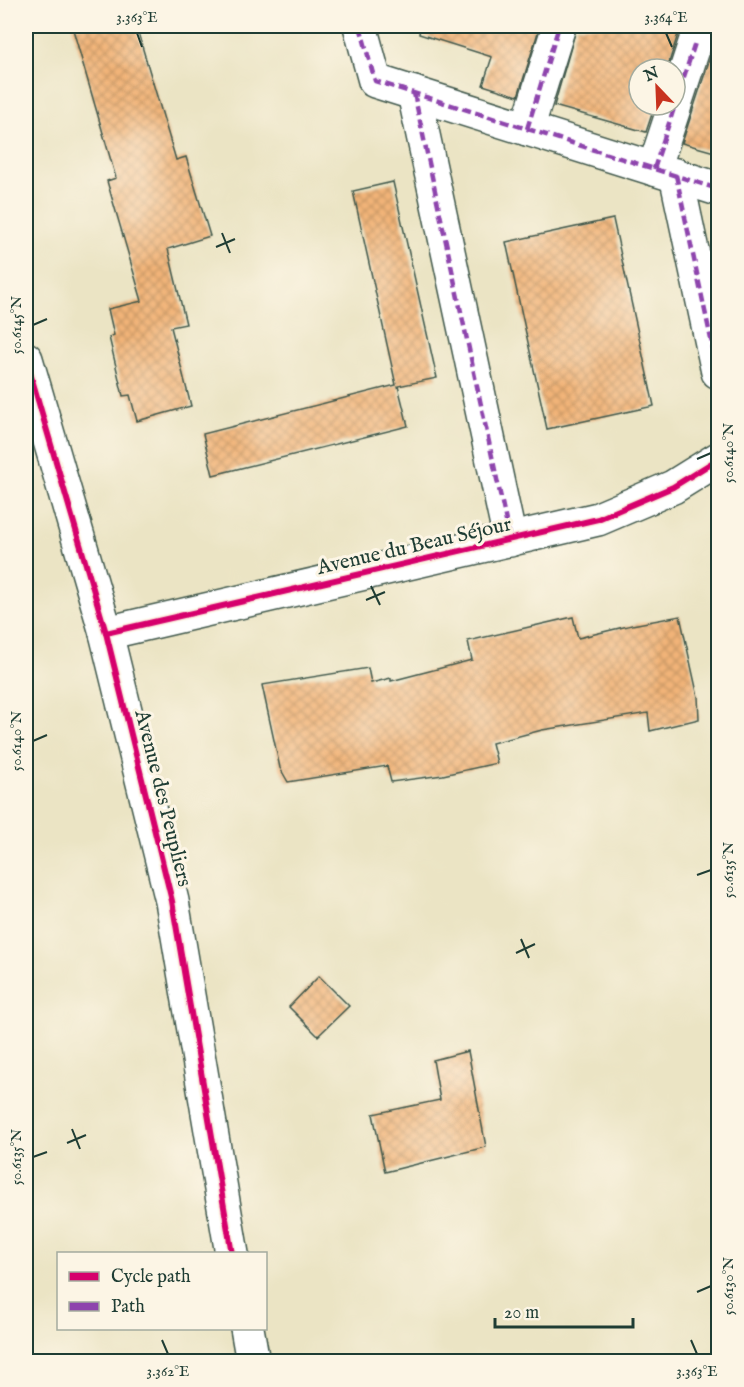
<svg xmlns="http://www.w3.org/2000/svg" width="744" height="1387" font-family="'IM FELL English',serif">
  <style>
    .building { fill: url(#building-cross-hatch) }
    .lines { fill: none; stroke-linecap: round; stroke-linejoin: round }
    .street-casing { stroke: #3e564a; stroke-width: 36 }
    .street { stroke: #fff; stroke-width: 33 }
    .quiet { stroke: #8e44ad; stroke-width: 4.5; stroke-dasharray: 9 4.5; stroke-linecap: butt }
    .cycleway-casing { stroke: #fcf5e5; stroke-width: 10 }
    .cycleway { stroke: #d6006c; stroke-width: 6 }
    .ticks { fill: none; stroke: #1f3d34; stroke-width: 2 }
    .labels { text-anchor: middle; stroke-width: 6; stroke-linejoin: round; paint-order: stroke }
    .street-label { font-size: 21px; fill: #1f3d34; stroke: #fcf5e5 }
    .neatline { fill: none; stroke: #1f3d34; stroke-width: 2 }
    .ticks-label { font-size: 15px; text-anchor: middle; fill: #1f3d34 }
  </style>
  <defs>
    <pattern id="building-cross-hatch" width="8" height="8" patternUnits="userSpaceOnUse" patternTransform="scale(1.5)"><rect width="8" height="8" fill="#f2b478"/><path d="M0 0l8 8M0 8l8-8" fill="none" stroke="#c39463"/></pattern>
  </defs>
  <rect width="100%" height="100%" fill="#fcf5e5"/>
  <filter id="ink" filterUnits="userSpaceOnUse"><feTurbulence type="fractalNoise" baseFrequency=".0167" numOctaves="2"/><feDisplacementMap in="SourceGraphic" scale="12" xChannelSelector="R" yChannelSelector="G"/><feConvolveMatrix kernelMatrix="1 2 1 2 8 2 1 2 1" color-interpolation-filters="sRGB"/></filter>
  <filter id="wash" filterUnits="userSpaceOnUse"><feTurbulence type="fractalNoise" baseFrequency=".008" numOctaves="4" result="noise"/><feDisplacementMap in="SourceGraphic" scale="24" xChannelSelector="R" yChannelSelector="G"/><feGaussianBlur stdDeviation="1.35" result="paint"/><feColorMatrix in="noise" values="0 0 0 0 0 0 0 0 0 0 0 0 0 0 0 0 0 1.4 0 .05"/><feComposite in="paint" operator="in"/></filter>
  <g filter="url(#wash)">
    <rect width="100%" height="100%" fill="#ebe4c4"/>
    <g id="blocks">
      <g class="building">
        <path d="M72,26H136L176,160L186,157L210,236L168,249L186,324L171,327L191,406L137,421L130,395L123,396L109,337L114,335L108,309L142,301L107,181L116,178Z"/>
        <path d="M420,26H540L518,96L483,85L492,57L419,34Z"/>
        <path d="M577,26H684L678,34L667,69H639V105H655L646,132L554,106Z"/>
        <path d="M707,26H718V153L682,143L714,46V36Z"/>
        <path d="M393,182L437,378L398,386L408,426L213,475L203,434L396,385L353,191Z"/>
        <path d="M613,219L654,406L547,429L506,242Z"/>
        <path d="M680,616L698,697L699,719L650,731L648,713L542,730L492,743L497,763L443,775L391,782L387,766L288,782L280,768L262,685L368,668L371,683L391,678V681L472,660L468,641L573,617L578,638L632,625Z"/>
        <path d="M319,976L349,1006L318,1036L289,1007Z"/>
        <path d="M468,1051L486,1147L385,1172L373,1114L440,1100L433,1060Z"/>
      </g>
    </g>
  </g>
  <g filter="url(#ink)">
    <use href="#blocks" fill-opacity="0" stroke="#3e564a" stroke-width="1.5"/>
    <g class="lines">
      <defs>
        <g id="street">
          <path d="M360,26L375,81L718,189"/>
          <path d="M414,93L510,540"/>
          <path d="M675,104L696,40"/>
          <path d="M527,129L559,26"/>
          <path d="M654,169L675,105"/>
          <path d="M676,175L718,372"/>
          <path d="M26,359L106,633L172,901L232,1254"/>
          <path d="M106,633L598,519L673,487L718,459"/>
          <path d="M247,1328L253,1362"/>
        </g>
      </defs>
      <use href="#street" class="street-casing"/>
      <use href="#street" class="street"/>
      <g class="quiet">
        <path d="M360,26L375,81L718,189"/>
        <path d="M414,93L510,540"/>
        <path d="M675,104L696,40"/>
        <path d="M527,129L559,26"/>
        <path d="M654,169L675,105"/>
        <path d="M676,175L718,372"/>
      </g>
      <defs>
        <g id="cycleway">
          <path d="M26,359L106,633L172,901L232,1254"/>
          <path d="M106,633L598,519L673,487L718,459"/>
        </g>
      </defs>
      <use href="#cycleway" class="cycleway-casing"/>
      <use href="#cycleway" class="cycleway"/>
    </g>
  </g>
  <path class="ticks" d="M137,33L142,47M666,33L672,47M222,233L230,253M216,247L235,239M33,325L47,319M697,459L711,453M371,586L380,605M366,600L385,592M33,741L47,735M697,875L711,870M521,939L529,958M516,953L535,944M72,1129L80,1149M67,1143L86,1135M33,1157L47,1152M697,1292L711,1286M162,1340L168,1354M691,1340L697,1354"/>
  <g class="labels">
    <g class="street-label">
      <text transform="translate(414 545) rotate(-13)" y="7">Avenue du Beau Séjour</text>
      <text transform="translate(164 798) rotate(76)" y="7">Avenue des Peupliers</text>
    </g>
  </g>
  <rect width="744" height="1387" fill="none" stroke="#fcf5e5" stroke-width="66"/>
  <rect x="57" y="1252" width="210" height="78" fill="#fcf5e5" stroke="#a4ab9e" stroke-width="1.5"/>
  <rect x="69" y="1272" width="30" height="9" fill="#d6006c" stroke="#a4ab9e" stroke-width="1.5"/>
  <text x="111" y="1282" font-size="18" fill="#1f3d34">Cycle path</text>
  <rect x="69" y="1302" width="30" height="9" fill="#8e44ad" stroke="#a4ab9e" stroke-width="1.5"/>
  <text x="111" y="1312" font-size="18" fill="#1f3d34">Path</text>
  <g transform="translate(657 87) rotate(337)"><circle r="28" fill="#fcf5e5" stroke="#a4ab9e" stroke-width="1.5"/>
  <path d="M0-4.5L10 22L0 15L-10 22Z" fill="#c8321e"/>
  <text y="-9" font-size="16" font-weight="bold" text-anchor="middle" fill="#1f3d34">N</text>
  </g>
  <path d="M495 1318v9h138v-9" fill="none" stroke="#1f3d34" stroke-width="3"/>
  <text x="504" y="1318" font-size="18" fill="#1f3d34" stroke="#fcf5e5" stroke-width="4.5" paint-order="stroke">20 m</text>
  <rect x="33" y="33" width="678" height="1321" class="neatline"/>
  <g class="ticks-label">
    <text x="137" y="22">3.363°E</text>
    <text x="666" y="22">3.364°E</text>
    <text transform="translate(16 325) rotate(-90)" y="5">50.6145°N</text>
    <text transform="translate(728 453) rotate(-90)" y="5">50.6140°N</text>
    <text transform="translate(16 741) rotate(-90)" y="5">50.6140°N</text>
    <text transform="translate(728 870) rotate(-90)" y="5">50.6135°N</text>
    <text transform="translate(16 1157) rotate(-90)" y="5">50.6135°N</text>
    <text transform="translate(728 1286) rotate(-90)" y="5">50.6130°N</text>
    <text x="168" y="1376">3.362°E</text>
    <text x="697" y="1376">3.363°E</text>
  </g>
</svg>
